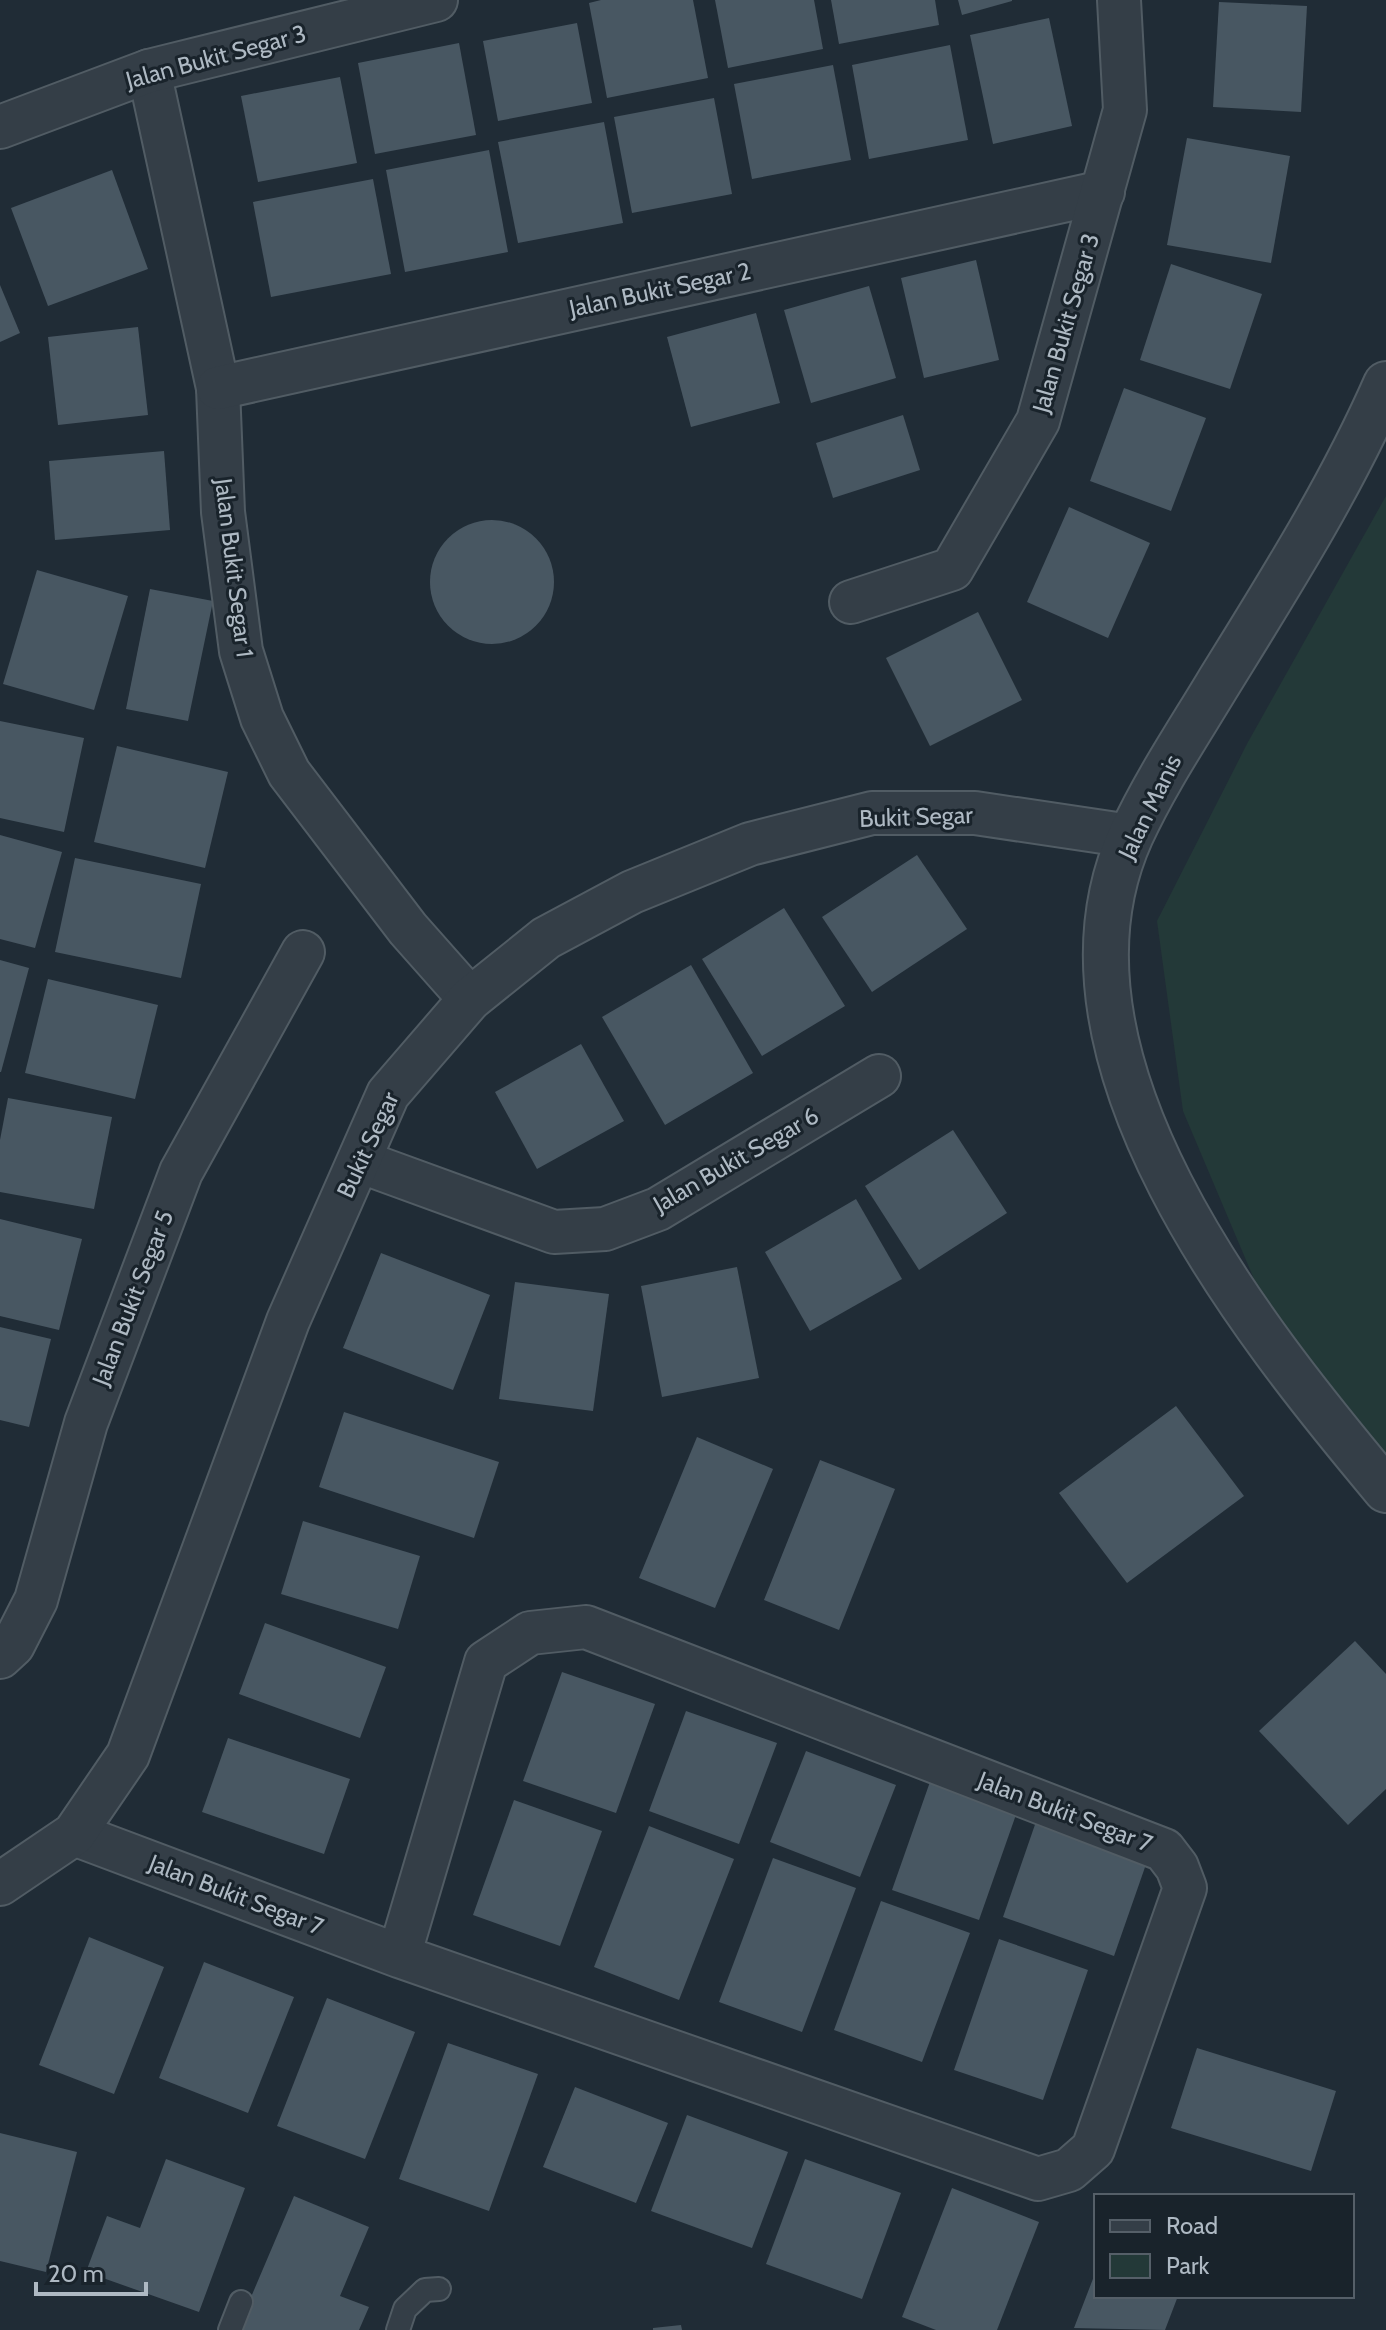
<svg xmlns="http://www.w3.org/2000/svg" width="1386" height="2330" font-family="Cabin,sans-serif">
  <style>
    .green { fill: #233938 }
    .building { fill: #485762 }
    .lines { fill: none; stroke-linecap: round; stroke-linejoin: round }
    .service-casing { stroke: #515c64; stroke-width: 26 }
    .minor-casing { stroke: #515c64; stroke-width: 46 }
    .tertiary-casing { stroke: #515c64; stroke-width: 48 }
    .service { stroke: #343e47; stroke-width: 22 }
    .minor { stroke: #343e47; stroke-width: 42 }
    .tertiary { stroke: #343e47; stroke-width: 44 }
    .labels { text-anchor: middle; stroke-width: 6; stroke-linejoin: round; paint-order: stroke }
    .street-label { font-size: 24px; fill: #aeb9c3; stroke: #19232b }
  </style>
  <rect width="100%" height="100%" fill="#202c36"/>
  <path class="green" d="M1386,496V1465L1284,1350L1183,1111L1157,921L1248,742Z"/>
  <g class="building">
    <path d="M601,0H693L708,78L607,98L589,3Z"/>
    <path d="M715,0H814L823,49L728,68Z"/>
    <path d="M831,0H935L939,25L839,44Z"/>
    <path d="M958,0H1012V1L962,15Z"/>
    <path d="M1219,2L1307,6L1301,112L1213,107Z"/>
    <path d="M1049,18L1072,126L993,144L970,35Z"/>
    <path d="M577,23L592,103L498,121L483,41Z"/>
    <path d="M459,43L476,135L375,154L358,63Z"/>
    <path d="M950,45L968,140L869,159L852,65Z"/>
    <path d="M833,65L851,160L752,179L734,84Z"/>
    <path d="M340,77L357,163L258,182L241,96Z"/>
    <path d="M714,98L732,194L632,213L614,117Z"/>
    <path d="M604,122L623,223L518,243L498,142Z"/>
    <path d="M1187,138L1290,156L1271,263L1167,245Z"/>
    <path d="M489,150L508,252L405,272L386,170Z"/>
    <path d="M112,170L148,269L48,306L11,208Z"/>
    <path d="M373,179L391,274L271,297L253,202Z"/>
    <path d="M976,260L999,360L924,378L901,278Z"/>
    <path d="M1171,264L1262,294L1230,389L1140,360Z"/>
    <path d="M0,285L20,333L0,342Z"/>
    <path d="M869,286L896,378L811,403L784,310Z"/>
    <path d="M756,313L780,403L691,427L667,337Z"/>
    <path d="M138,327L148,415L58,425L48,337Z"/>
    <path d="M1124,388L1206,418L1171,511L1090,481Z"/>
    <path d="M903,415L920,470L833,498L816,443Z"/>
    <path d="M164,451L170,530L55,540L49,461Z"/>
    <path d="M1069,507L1150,543L1108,638L1027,602Z"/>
    <circle cx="492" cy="582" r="62"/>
    <path d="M37,570L128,596L94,710L3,684Z"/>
    <path d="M150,589L213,601L188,721L126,709Z"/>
    <path d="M978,612L1022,700L930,746L886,658Z"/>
    <path d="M0,721L84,738L64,832L0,818Z"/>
    <path d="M117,746L228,772L205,868L94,842Z"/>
    <path d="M0,835L62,852L35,948L0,939Z"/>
    <path d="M917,855L967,929L872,992L822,917Z"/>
    <path d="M75,858L201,884L181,978L55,952Z"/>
    <path d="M784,908L845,1006L762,1056L702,959Z"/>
    <path d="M0,960L29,968L1,1072H0Z"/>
    <path d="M691,965L753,1073L665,1125L602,1017Z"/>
    <path d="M48,979L158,1005L135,1099L25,1073Z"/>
    <path d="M581,1044L624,1121L537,1169L495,1092Z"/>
    <path d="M8,1098L112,1117L94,1209L0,1192V1140Z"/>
    <path d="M953,1130L1007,1213L919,1270L865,1186Z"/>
    <path d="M856,1199L902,1279L810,1331L765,1252Z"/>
    <path d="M0,1219L82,1239L59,1330L0,1316Z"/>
    <path d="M381,1253L490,1295L453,1390L343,1348Z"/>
    <path d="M737,1267L759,1378L662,1397L641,1286Z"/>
    <path d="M515,1282L609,1294L593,1411L499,1399Z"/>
    <path d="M0,1327L51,1339L29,1427L0,1420Z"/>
    <path d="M1176,1406L1244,1496L1127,1583L1059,1493Z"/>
    <path d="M344,1412L499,1462L474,1538L319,1487Z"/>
    <path d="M697,1437L773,1469L715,1608L639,1578Z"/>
    <path d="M820,1460L895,1489L839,1630L764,1600Z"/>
    <path d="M303,1521L420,1556L398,1629L281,1594Z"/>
    <path d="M265,1623L386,1667L360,1738L239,1694Z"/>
    <path d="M1355,1641L1386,1674V1789L1348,1825L1259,1731Z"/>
    <path d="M562,1672L655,1704L616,1813L523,1781Z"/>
    <path d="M686,1711L777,1743L739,1844L649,1811Z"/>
    <path d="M228,1738L350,1779L324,1854L202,1812Z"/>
    <path d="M806,1751L896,1785L860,1877L770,1842Z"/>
    <path d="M931,1779L1018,1809L979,1920L892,1890Z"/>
    <path d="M514,1800L602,1831L560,1946L473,1915Z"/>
    <path d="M1039,1813L1151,1850L1114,1956L1003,1917Z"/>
    <path d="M649,1826L734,1859L679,2000L594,1967Z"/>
    <path d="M773,1858L856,1888L802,2032L719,2002Z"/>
    <path d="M881,1901L970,1933L922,2062L834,2030Z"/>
    <path d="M89,1937L164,1967L114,2094L39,2065Z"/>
    <path d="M999,1939L1088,1970L1043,2100L954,2070Z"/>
    <path d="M204,1962L294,1997L248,2113L159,2078Z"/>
    <path d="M327,1998L415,2032L365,2159L277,2126Z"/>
    <path d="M448,2043L538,2074L489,2211L399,2179Z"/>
    <path d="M1197,2048L1336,2091L1311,2171L1171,2128Z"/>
    <path d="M575,2087L668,2123L636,2203L543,2167Z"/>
    <path d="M687,2115L788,2152L752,2248L651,2211Z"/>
    <path d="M0,2133L77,2152L46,2272L0,2261Z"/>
    <path d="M166,2159L245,2188L199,2312L86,2272L107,2216L140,2228Z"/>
    <path d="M805,2159L901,2193L862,2299L766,2264Z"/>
    <path d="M952,2188L1039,2222L997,2330H936L902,2317Z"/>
    <path d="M294,2196L369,2227L340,2296L369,2307L359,2330H237Z"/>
    <path d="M1096,2271V2296H1178L1165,2330L1074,2328Z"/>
    <path d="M681,2325L682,2330H653V2328Z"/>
  </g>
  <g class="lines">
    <defs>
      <g id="service">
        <path d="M230,2330L241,2302"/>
        <path d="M398,2330L405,2309L425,2290L439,2289"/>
      </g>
      <g id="minor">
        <path d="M149,71L218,388L223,512L241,651L262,718L289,773L408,929L470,999"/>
        <path d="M0,127L149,71L436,0"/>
        <path d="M218,388L1103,192"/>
        <path d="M851,602L952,569L1038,421L1125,110L1119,0"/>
        <path d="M359,1161L554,1232L605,1229L658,1209L879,1076"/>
        <path d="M0,1657L13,1645L36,1600L86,1423L181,1172L303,952"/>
        <path d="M74,1834L399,1956L1038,2179L1069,2170L1093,2149L1185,1888L1177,1867L1164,1850L586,1627L530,1633L486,1662L399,1956"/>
        <path d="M0,1884L74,1834L128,1755L288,1321L388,1094L470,999L546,938L632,892L750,844L872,813H975L1130,836"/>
      </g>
      <path id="tertiary" d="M1386,384C1339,491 1277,588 1216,687C1187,735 1155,783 1131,835C1031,1056 1252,1330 1386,1490"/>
    </defs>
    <use href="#service" class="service-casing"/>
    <use href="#minor" class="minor-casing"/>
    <use href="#tertiary" class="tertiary-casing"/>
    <use href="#service" class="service"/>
    <use href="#minor" class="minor"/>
    <use href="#tertiary" class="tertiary"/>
  </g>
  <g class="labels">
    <g class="street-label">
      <text transform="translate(216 57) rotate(-15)" y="8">Jalan Bukit Segar 3</text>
      <text transform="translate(660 290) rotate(-12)" y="8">Jalan Bukit Segar 2</text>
      <text transform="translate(1066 323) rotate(-74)" y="8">Jalan Bukit Segar 3</text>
      <text transform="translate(234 568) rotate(83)" y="8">Jalan Bukit Segar 1</text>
      <text transform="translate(1150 807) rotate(-64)" y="8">Jalan Manis</text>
      <text transform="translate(916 817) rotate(-2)" y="8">Bukit Segar</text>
      <text transform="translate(368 1145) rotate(-65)" y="8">Bukit Segar</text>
      <text transform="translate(736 1160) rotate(-30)" y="8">Jalan Bukit Segar 6</text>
      <text transform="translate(133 1298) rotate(-69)" y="8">Jalan Bukit Segar 5</text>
      <text transform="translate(1065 1812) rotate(21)" y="8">Jalan Bukit Segar 7</text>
      <text transform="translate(236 1895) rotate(21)" y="8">Jalan Bukit Segar 7</text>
    </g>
  </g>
  <rect x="1094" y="2194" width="260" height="104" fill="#19232b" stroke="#555f68" stroke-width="2"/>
  <rect x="1110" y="2220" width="40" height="12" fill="#343e47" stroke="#555f68" stroke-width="2"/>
  <text x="1166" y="2234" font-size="24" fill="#aeb9c3">Road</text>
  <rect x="1110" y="2254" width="40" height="24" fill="#233938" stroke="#555f68" stroke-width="2"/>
  <text x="1166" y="2274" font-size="24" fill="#aeb9c3">Park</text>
  <path d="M36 2282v12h110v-12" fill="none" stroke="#aeb9c3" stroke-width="4"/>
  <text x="48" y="2282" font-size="24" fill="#aeb9c3" stroke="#19232b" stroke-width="6" paint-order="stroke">20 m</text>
</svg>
